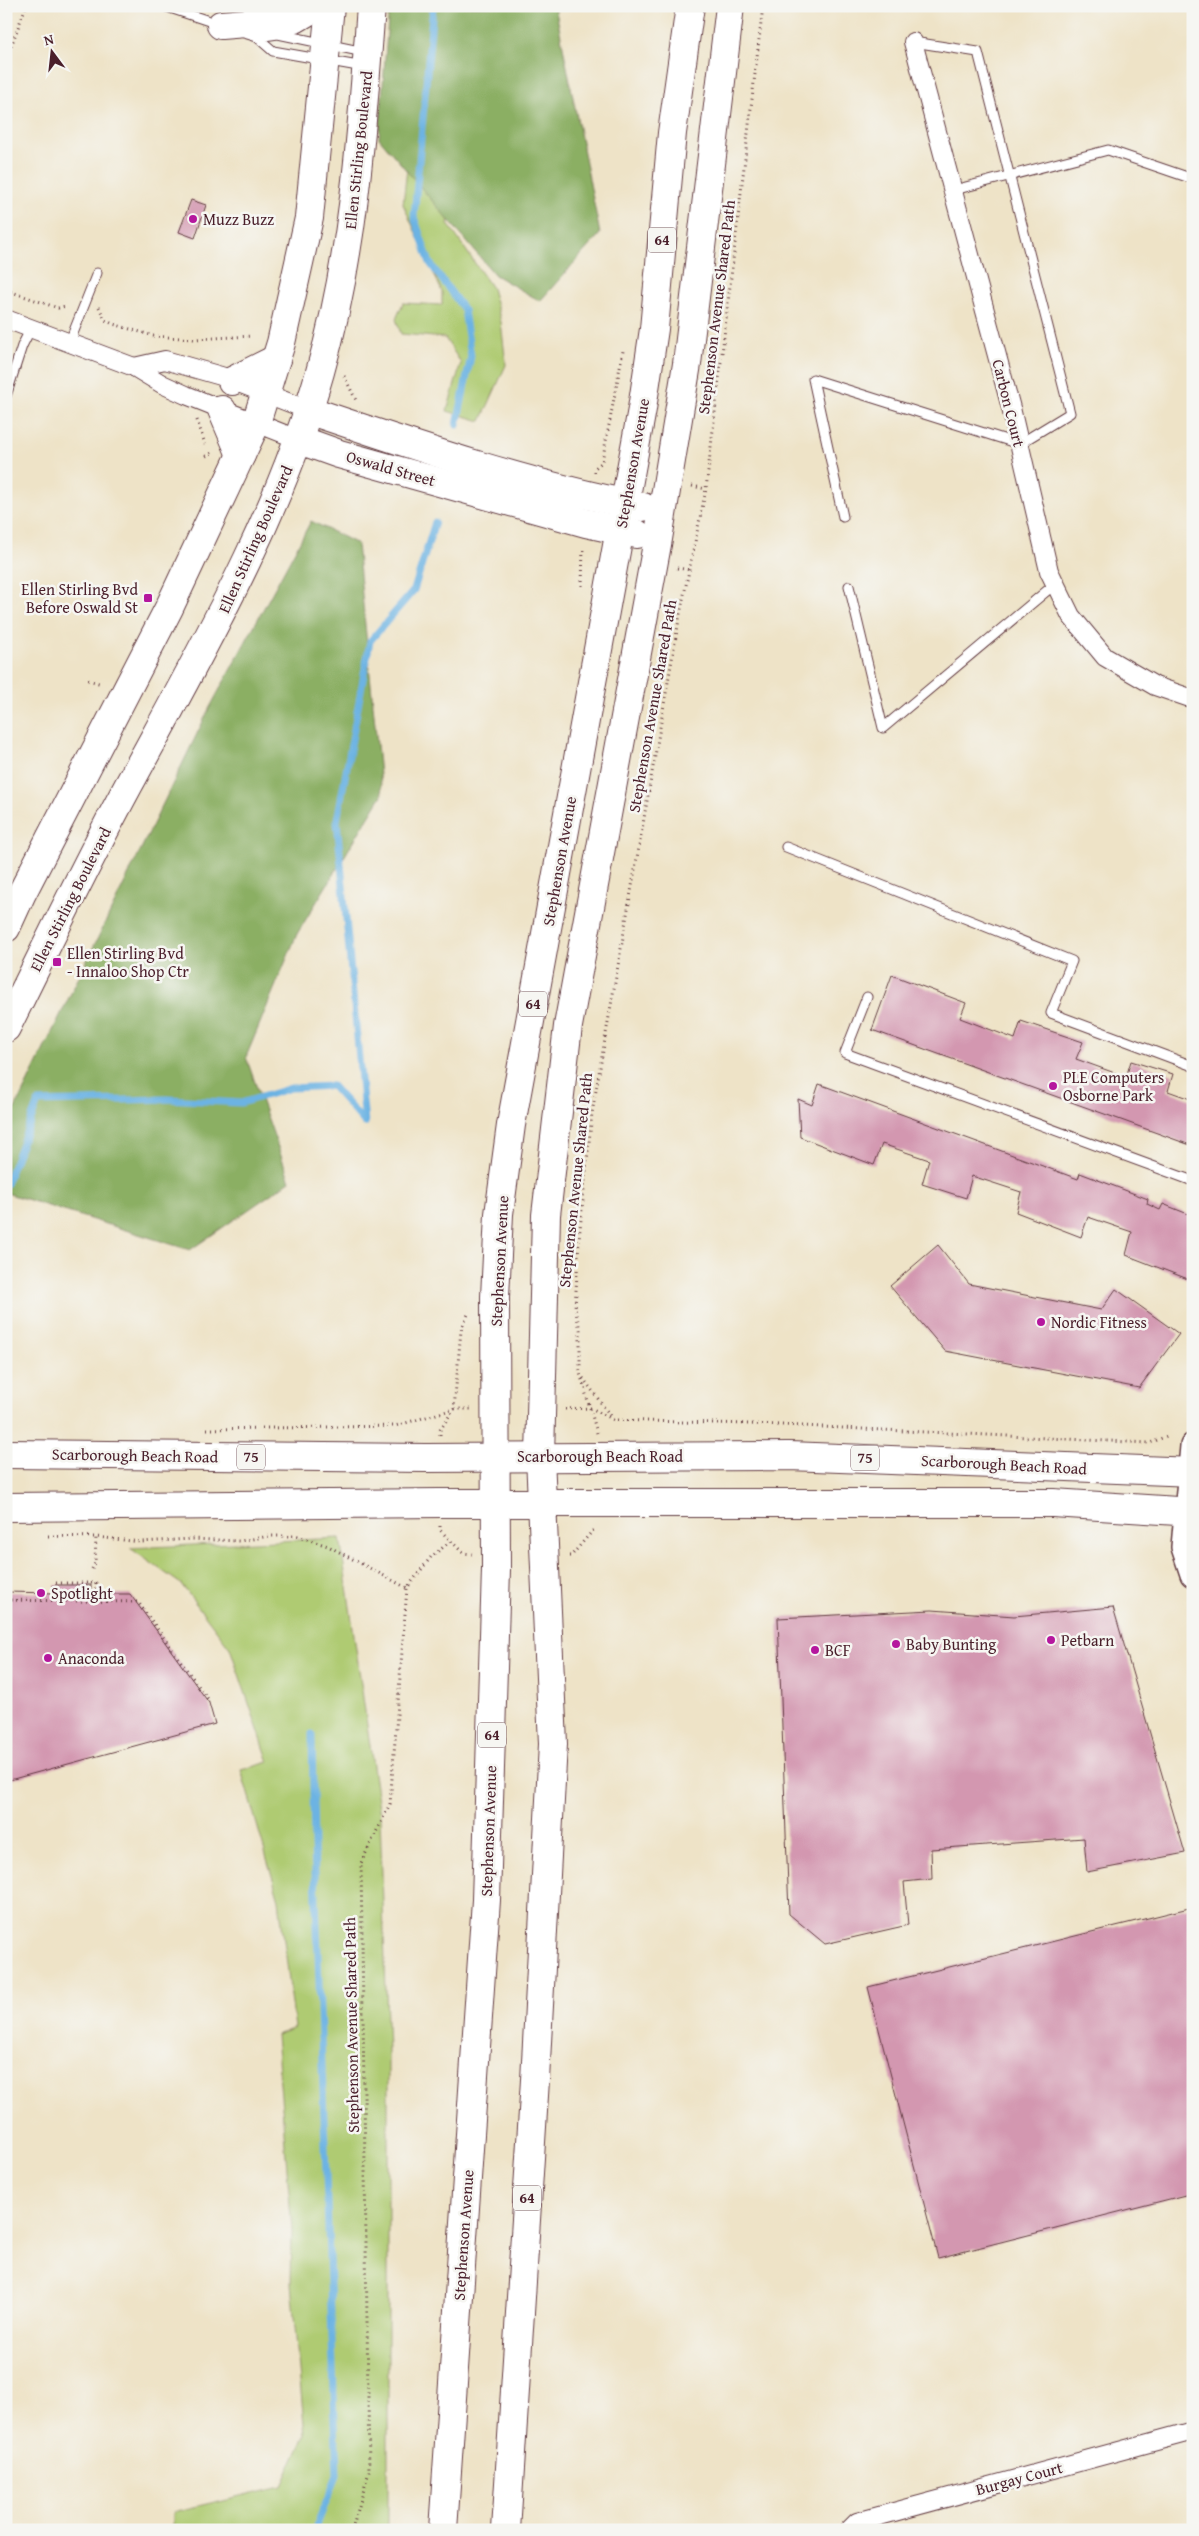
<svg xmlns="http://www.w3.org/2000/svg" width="1199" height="2536" font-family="'Gentium Book Plus',serif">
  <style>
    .green { fill: #afcb72; stroke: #7c754e }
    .forest { fill: #8baf64; stroke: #6a6748 }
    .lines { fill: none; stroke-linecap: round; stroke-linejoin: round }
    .stream { stroke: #6cb3e3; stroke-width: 7 }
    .building { fill: #d397b0 }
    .lane-casing { stroke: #633c42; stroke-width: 11 }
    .street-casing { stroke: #633c42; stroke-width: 20 }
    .secondary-casing { stroke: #633c42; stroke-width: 28 }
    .primary-casing { stroke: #633c42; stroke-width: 30 }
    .path { stroke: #633c42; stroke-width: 3; stroke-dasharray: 1 4; stroke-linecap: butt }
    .lane { stroke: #fff; stroke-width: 9 }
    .street { stroke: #fff; stroke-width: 18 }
    .secondary { stroke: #fff; stroke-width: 25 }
    .primary { stroke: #fff; stroke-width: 28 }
    .poi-dot { fill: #b5179e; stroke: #f6f6f2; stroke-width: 2 }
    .labels { text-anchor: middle; stroke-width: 5; stroke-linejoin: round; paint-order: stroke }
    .shield { fill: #f6f6f2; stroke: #7e6067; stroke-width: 1 }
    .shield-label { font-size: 15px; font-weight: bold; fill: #4a1f2b }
    .street-label { font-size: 16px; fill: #4a1f2b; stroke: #f6f6f2 }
    .poi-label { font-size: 16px; fill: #4a1f2b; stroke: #f6f6f2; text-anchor: start }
  </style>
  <rect width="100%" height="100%" fill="#f6f6f2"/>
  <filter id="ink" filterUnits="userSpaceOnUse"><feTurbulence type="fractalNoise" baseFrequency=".02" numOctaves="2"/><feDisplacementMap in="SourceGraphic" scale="10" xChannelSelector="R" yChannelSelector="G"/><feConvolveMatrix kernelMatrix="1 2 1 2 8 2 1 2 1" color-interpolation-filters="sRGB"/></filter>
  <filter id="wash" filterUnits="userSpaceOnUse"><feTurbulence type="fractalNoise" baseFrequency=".0096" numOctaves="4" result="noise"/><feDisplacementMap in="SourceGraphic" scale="20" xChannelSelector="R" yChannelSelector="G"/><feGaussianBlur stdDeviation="1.12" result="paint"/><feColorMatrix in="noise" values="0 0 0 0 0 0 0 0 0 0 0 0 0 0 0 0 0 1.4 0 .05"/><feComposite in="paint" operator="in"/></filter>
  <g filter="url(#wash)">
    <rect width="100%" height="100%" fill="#eee3c7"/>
    <g class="green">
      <path d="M425,6H486L448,224L492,288L501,322L506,365L481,421L447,411L461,363L445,338L401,334L396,319L403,303L442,305V292L403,204Z"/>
      <path d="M340,1538L380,1815L388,2050V2530H173V2512L282,2486L305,2435L291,2284L292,2230L276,2035L295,2028L279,1900L241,1770L269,1762L230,1648L181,1584L130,1548Z"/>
    </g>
    <g class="forest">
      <path d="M389,6H555L600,234L540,301L495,275L379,138Z"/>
      <path d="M311,521L357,544L382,795L297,934L246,1057L290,1181L190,1250L6,1193V1127L209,709Z"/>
    </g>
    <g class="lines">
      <g class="stream">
        <path d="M433,6L414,217L430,263L464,310L471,356L457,425"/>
        <path d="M6,1184L38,1102L167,1099L241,1103L291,1088L332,1086L365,1123L337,821L370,641L414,590L435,522"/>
        <path d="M6,1405L8,1409"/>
        <path d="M312,1734L314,1844L337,2475L315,2530"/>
      </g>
    </g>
    <g id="blocks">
      <g class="building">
        <path d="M191,200L206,205L195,238L179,232Z"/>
        <path d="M892,975L966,1003L960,1018L1015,1039L1021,1021L1083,1042L1076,1059L1126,1077L1131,1061L1173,1074L1168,1091L1193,1100V1146L872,1030Z"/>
        <path d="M819,1084L1078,1179L1080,1173L1148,1199L1147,1204L1160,1210L1163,1204L1193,1216V1281L1126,1255L1132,1232L1088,1217L1081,1237L1016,1212L1021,1192L972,1176L966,1198L922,1184L929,1160L882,1144L874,1165L800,1137L798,1099L812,1105Z"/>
        <path d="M938,1245L969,1284L1101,1310L1116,1289L1179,1334L1139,1388L945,1351L890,1286Z"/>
        <path d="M55,1585H91V1594H130L209,1703L215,1724L6,1781V1592L55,1593Z"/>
        <path d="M1113,1607L1185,1853L1087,1872L1084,1838L931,1849L932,1879L904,1882L908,1925L825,1944L789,1914L778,1618L932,1610L1014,1616Z"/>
        <path d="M1193,1907V2193L938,2258L868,1987Z"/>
      </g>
    </g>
  </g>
  <g filter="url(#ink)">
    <use href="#blocks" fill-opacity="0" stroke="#633c42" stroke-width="1"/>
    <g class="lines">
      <defs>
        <g id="lane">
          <path d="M164,6L218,24"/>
          <path d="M244,33L257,37L273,51L364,67"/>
          <path d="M257,37L278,34L364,52"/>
          <path d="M954,190L1108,150L1193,179"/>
          <path d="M70,341L97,273"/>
          <path d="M6,396L22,346L31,328"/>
          <path d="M843,517L813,379L1019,444L1070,413L978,52L913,42"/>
          <path d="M849,586L883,728L1055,584"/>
          <path d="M786,847L1072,961L1051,1013L1193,1066"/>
          <path d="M867,997L845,1053L1193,1181"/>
        </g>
        <g id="street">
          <path d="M913,42L1011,408L1049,571L1071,616L1105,657L1155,686L1193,699"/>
          <path d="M6,319L134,367L162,384L186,395L297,439"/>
          <path d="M134,367L165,360L221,376L308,410"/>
          <path d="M849,2530L857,2522L1193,2431"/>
        </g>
        <path id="secondary" d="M1193,1446L1184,1547L1193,1574"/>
        <g id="primary">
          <path d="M221,25L295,19L317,6"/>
          <path d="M232,381L276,359"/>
          <path d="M222,410L241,455"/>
          <path d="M308,410C418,447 529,485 643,507"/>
          <path d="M297,439L339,454L586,523L637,534"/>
          <path d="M6,928L22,893L169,608L256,423L281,343L309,218L330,6"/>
          <path d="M6,1028C48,944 88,859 133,777C204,646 279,516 320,372C354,253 362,129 371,6"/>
          <path d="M6,1454L426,1458L789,1456L1193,1472"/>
          <path d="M6,1507L440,1503H1053L1193,1512"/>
          <path d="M443,2530L486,1900L496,1569L495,1297L499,1214L511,1125L642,409L654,329L672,133L690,6"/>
          <path d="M506,2530L535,2080L553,1744L540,1457L546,1215L568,1026L658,539L687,364L730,6"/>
        </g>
      </defs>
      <use href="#lane" class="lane-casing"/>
      <use href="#street" class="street-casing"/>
      <use href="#secondary" class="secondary-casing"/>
      <use href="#primary" class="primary-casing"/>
      <g class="path">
        <path d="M6,60L26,6"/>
        <path d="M6,290L58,308L66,306"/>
        <path d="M99,307L105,320L113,324L154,336L194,339L252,336"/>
        <path d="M344,376L356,400"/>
        <path d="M197,420L205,444"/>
        <path d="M206,456L214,452"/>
        <path d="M595,472V468L602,462L623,351"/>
        <path d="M692,486L706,489"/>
        <path d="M677,568L691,570"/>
        <path d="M582,586L583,547"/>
        <path d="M88,680L102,684"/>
        <path d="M583,1378L612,1418"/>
        <path d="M565,1409L591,1408L614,1420L782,1425L1150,1443L1167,1436"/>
        <path d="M207,1429L395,1426L454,1409H471"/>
        <path d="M597,1433L580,1373V1330L575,1308L579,1239L592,1113L680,614L706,489L763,6"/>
        <path d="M440,1435V1430L454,1409L461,1330L469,1312"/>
        <path d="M440,1526V1530L463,1553L472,1554"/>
        <path d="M48,1536L96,1537L141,1542L192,1539L240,1541L270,1536H298L328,1546L407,1588"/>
        <path d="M569,1556H571L595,1528"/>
        <path d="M92,1569L95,1563L96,1537"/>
        <path d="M6,1600L138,1602L210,1702"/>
        <path d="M53,1601L54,1583H96V1602"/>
        <path d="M352,2530L369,2472L361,1863L390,1804L407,1588L431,1557L451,1541"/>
      </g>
      <use href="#lane" class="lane"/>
      <use href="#street" class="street"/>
      <use href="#secondary" class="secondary"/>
      <use href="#primary" class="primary"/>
    </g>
  </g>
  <g class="poi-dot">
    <circle cx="193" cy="219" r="5"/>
    <rect x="143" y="593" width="10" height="10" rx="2.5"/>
    <rect x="52" y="957" width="10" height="10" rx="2.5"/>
    <circle cx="1053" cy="1086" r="5"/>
    <circle cx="1041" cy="1322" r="5"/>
    <circle cx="41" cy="1593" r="5"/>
    <circle cx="1051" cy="1640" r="5"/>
    <circle cx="896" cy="1644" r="5"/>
    <circle cx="815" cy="1650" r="5"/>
    <circle cx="48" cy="1658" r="5"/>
  </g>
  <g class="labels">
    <g class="shield">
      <rect x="648" y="227.5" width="28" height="25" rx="4"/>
      <rect x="519" y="991.5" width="28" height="25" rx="4"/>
      <rect x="237" y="1444.5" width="28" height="25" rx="4"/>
      <rect x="851" y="1445.5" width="28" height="25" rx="4"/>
      <rect x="478" y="1722.5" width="28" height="25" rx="4"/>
      <rect x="513" y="2185.5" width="28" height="25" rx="4"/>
    </g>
    <g class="shield-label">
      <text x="662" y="245">64</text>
      <text x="533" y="1009">64</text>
      <text x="251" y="1462">75</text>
      <text x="865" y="1463">75</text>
      <text x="492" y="1740">64</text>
      <text x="527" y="2203">64</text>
    </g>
    <g class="street-label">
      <text transform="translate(358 150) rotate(-84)" y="6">Ellen Stirling Boulevard</text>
      <text transform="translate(716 307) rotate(-83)" y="6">Stephenson Avenue Shared Path</text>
      <text transform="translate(1009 403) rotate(76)" y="6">Carbon Court</text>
      <text transform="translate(632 463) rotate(-80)" y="6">Stephenson Avenue</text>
      <text transform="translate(391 468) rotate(16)" y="6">Oswald Street</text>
      <text transform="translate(255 539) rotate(-66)" y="6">Ellen Stirling Boulevard</text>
      <text transform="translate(652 706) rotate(-80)" y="6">Stephenson Avenue Shared Path</text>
      <text transform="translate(559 861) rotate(-80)" y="6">Stephenson Avenue</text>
      <text transform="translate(70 899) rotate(-63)" y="6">Ellen Stirling Boulevard</text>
      <text transform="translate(575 1180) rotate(-84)" y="6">Stephenson Avenue Shared Path</text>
      <text transform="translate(499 1261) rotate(-87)" y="6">Stephenson Avenue</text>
      <text transform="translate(135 1455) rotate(1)" y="6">Scarborough Beach Road</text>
      <text x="600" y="1462">Scarborough Beach Road</text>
      <text transform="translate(1004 1464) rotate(3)" y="6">Scarborough Beach Road</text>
      <text transform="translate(488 1831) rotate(-88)" y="6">Stephenson Avenue</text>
      <text transform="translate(351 2025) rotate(-91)" y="6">Stephenson Avenue Shared Path</text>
      <text transform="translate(463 2235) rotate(-86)" y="6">Stephenson Avenue</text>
      <text transform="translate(1019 2478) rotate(-15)" y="6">Burgay Court</text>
    </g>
    <g class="poi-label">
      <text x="203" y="225">Muzz Buzz</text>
      <text x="138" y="595" text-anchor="end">Ellen Stirling Bvd<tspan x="138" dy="18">Before Oswald St</tspan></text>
      <text x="67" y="959">Ellen Stirling Bvd<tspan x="67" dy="18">- Innaloo Shop Ctr</tspan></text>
      <text x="1063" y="1083">PLE Computers<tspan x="1063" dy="18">Osborne Park</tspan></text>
      <text x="1051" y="1328">Nordic Fitness</text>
      <text x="51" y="1599">Spotlight</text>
      <text x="1061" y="1646">Petbarn</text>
      <text x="906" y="1650">Baby Bunting</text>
      <text x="825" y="1656">BCF</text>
      <text x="58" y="1664">Anaconda</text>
    </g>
  </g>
  <rect width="1199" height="2536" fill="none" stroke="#f6f6f2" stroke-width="25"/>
  <g transform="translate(52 52) rotate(345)" stroke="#f6f6f2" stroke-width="4" paint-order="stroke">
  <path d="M0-4L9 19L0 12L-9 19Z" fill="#4a1f2b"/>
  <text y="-8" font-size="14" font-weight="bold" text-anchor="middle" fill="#4a1f2b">N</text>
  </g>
</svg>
